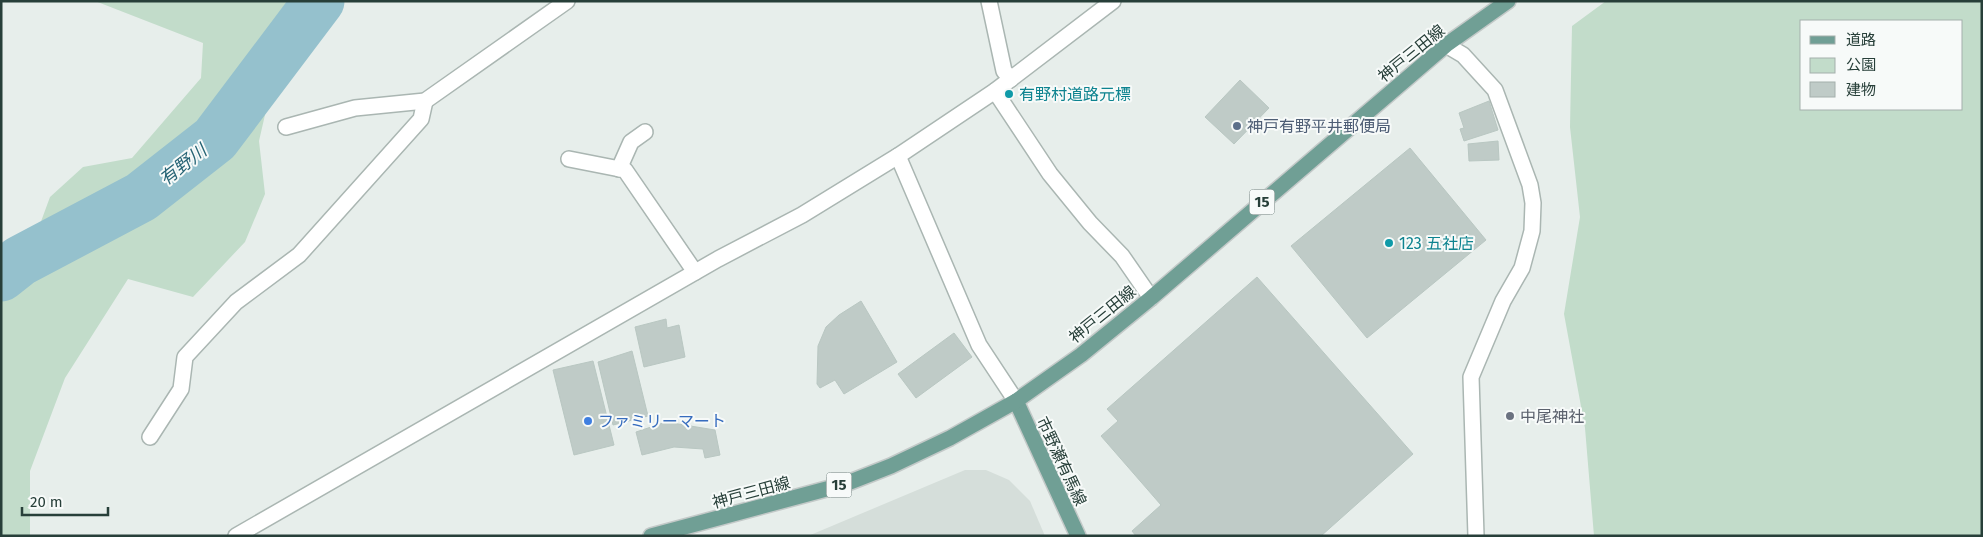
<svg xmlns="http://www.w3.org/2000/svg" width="1983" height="537" font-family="'Fira Sans','Noto Sans JP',sans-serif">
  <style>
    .built { fill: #d5deda }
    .green { fill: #c2dcca; fill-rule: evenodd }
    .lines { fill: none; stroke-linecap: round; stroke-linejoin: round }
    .river { stroke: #95c1cd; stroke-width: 51 }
    .building { fill: #bfcbc7; stroke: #b9c7c2 }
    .minor-casing { stroke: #aab6b2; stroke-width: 18 }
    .major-casing { stroke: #c3c9c8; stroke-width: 18 }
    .minor { stroke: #fff; stroke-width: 15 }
    .major { stroke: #709f95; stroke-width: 15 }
    .culture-dot { fill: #0f9aa8; stroke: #f7faf9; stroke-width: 2 }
    .service-dot { fill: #5c6f8a; stroke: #f7faf9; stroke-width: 2 }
    .worship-dot { fill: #6b7280; stroke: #f7faf9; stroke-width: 2 }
    .shop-dot { fill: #3f7fe0; stroke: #f7faf9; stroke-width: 2 }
    .labels { text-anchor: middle; stroke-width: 4; stroke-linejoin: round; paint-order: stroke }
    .shield { fill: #f7faf9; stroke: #657773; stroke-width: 1 }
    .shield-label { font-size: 15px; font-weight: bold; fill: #273f39 }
    .street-label { font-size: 16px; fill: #273f39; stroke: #f7faf9 }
    .culture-label { font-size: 16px; fill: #0d838f; stroke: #f7faf9; text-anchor: start }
    .service-label { font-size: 16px; fill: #4e5e75; stroke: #f7faf9; text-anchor: start }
    .worship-label { font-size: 16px; fill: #5b616d; stroke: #f7faf9; text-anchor: start }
    .shop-label { font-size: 16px; fill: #366cbe; stroke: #f7faf9; text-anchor: start }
    .water-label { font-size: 18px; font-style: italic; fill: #266475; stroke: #f7faf9 }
  </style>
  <rect width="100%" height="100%" fill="#e7eeeb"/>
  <path class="built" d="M965,470H986L1009,480L1030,501L1045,536H808Z"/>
  <g class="green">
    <path d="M95,1H333L331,14L270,93L259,141L265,194L245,242L193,297L128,279L65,378L30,471V536H1V291L21,276L50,197L83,167L132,158L201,78L203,43Z"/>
    <path d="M1606,1H1982V536H1594L1585,428L1564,314L1580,217L1570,127L1572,26ZM1802,21H1962V109H1802Z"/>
  </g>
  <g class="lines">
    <path class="river" d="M1,276L20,261L141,197L215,139L319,1"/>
  </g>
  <g class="building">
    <path d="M1240,80L1269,108L1234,144L1205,117Z"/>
    <path d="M1489,101L1498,130L1464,141L1460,129L1464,128L1459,113Z"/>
    <path d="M1498,141L1499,160L1469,161L1468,144Z"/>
    <path d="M1410,148L1486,240L1367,338L1291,246Z"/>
    <path d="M1257,277L1413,454L1321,536H1136L1132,531L1161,505L1101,436L1118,421L1107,409Z"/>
    <path d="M861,301L897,362L844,394L835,380L820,388L817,384L818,346L826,327L839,315Z"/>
    <path d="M666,319L667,328L679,325L685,357L644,367L635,327Z"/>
    <path d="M954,333L972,357L916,398L898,374Z"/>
    <path d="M632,351L648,416L613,425L598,362Z"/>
    <path d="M593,361L614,445L574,455L553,370Z"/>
    <path d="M666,422L715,430L720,455L705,458L703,449L674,447L642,455L636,432Z"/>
  </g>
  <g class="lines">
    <defs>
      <g id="minor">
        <path d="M989,1L1004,71L1011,79"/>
        <path d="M1446,45L1463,55L1495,90L1530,185L1533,203L1532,231L1522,268L1503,301L1471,377L1476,536"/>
        <path d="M995,91L1050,174L1090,223L1122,256L1151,298"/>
        <path d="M286,127L355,108L425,101L567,1"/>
        <path d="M898,156L979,345L1016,401"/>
        <path d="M569,159L625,170L695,272"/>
        <path d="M619,169L631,142L645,132"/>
        <path d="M150,437L181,389L185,357L236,302L299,255L421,119L425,101"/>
        <path d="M236,536L718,259L802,215L898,156L995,91L1113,1"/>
      </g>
      <g id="major">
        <path d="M1016,401L1078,536"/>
        <path d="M651,536L845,484L891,466L950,438L1016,401L1081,355L1151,298L1446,45L1508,1"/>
      </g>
    </defs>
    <use href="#minor" class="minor-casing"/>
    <use href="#major" class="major-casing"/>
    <use href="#minor" class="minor"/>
    <use href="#major" class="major"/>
  </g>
  <g class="culture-dot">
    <circle cx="1009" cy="94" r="5"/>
    <circle cx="1389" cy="243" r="5"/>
  </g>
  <circle class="service-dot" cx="1237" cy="126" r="5"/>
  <circle class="worship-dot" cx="1510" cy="416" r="5"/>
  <circle class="shop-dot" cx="588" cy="421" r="5"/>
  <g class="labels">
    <g class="shield">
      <rect x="1249.5" y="189.5" width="25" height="25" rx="4"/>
      <rect x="826.5" y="472.5" width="25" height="25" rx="4"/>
    </g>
    <g class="shield-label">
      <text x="1262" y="207">15</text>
      <text x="839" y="490">15</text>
    </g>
    <g class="street-label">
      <text transform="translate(1411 53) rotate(-39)" y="6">神戸三田線</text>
      <text transform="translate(1102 314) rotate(-39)" y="6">神戸三田線</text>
      <text transform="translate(1062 461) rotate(65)" y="6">市野瀬有馬線</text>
      <text transform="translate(751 492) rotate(-15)" y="6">神戸三田線</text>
    </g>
    <g class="culture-label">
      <text x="1019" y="100">有野村道路元標</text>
      <text x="1399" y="249">123 五社店</text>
    </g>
    <g class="service-label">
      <text x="1247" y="132">神戸有野平井郵便局</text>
    </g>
    <g class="worship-label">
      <text x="1520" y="422">中尾神社</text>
    </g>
    <g class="shop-label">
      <text x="598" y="427">ファミリーマート</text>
    </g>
    <g class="water-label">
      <text transform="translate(183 165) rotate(-38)" y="6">有野川</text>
    </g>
  </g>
  <rect width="1983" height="537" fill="none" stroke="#273f39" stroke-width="5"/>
  <rect x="1800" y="20" width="162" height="90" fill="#f7faf9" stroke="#a4afac"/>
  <rect x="1810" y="36" width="25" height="8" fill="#709f95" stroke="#a4afac"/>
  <text x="1846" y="45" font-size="15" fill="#273f39">道路</text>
  <rect x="1810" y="58" width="25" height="15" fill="#c2dcca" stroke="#a4afac"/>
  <text x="1846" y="70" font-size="15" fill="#273f39">公園</text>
  <rect x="1810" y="82" width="25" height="15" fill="#bfcbc7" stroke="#a4afac"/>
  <text x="1846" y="95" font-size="15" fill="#273f39">建物</text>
  <path d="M22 507v8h86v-8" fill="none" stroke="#273f39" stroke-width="2.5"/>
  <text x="30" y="507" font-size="15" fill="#273f39" stroke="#f7faf9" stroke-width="4" paint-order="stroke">20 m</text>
</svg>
